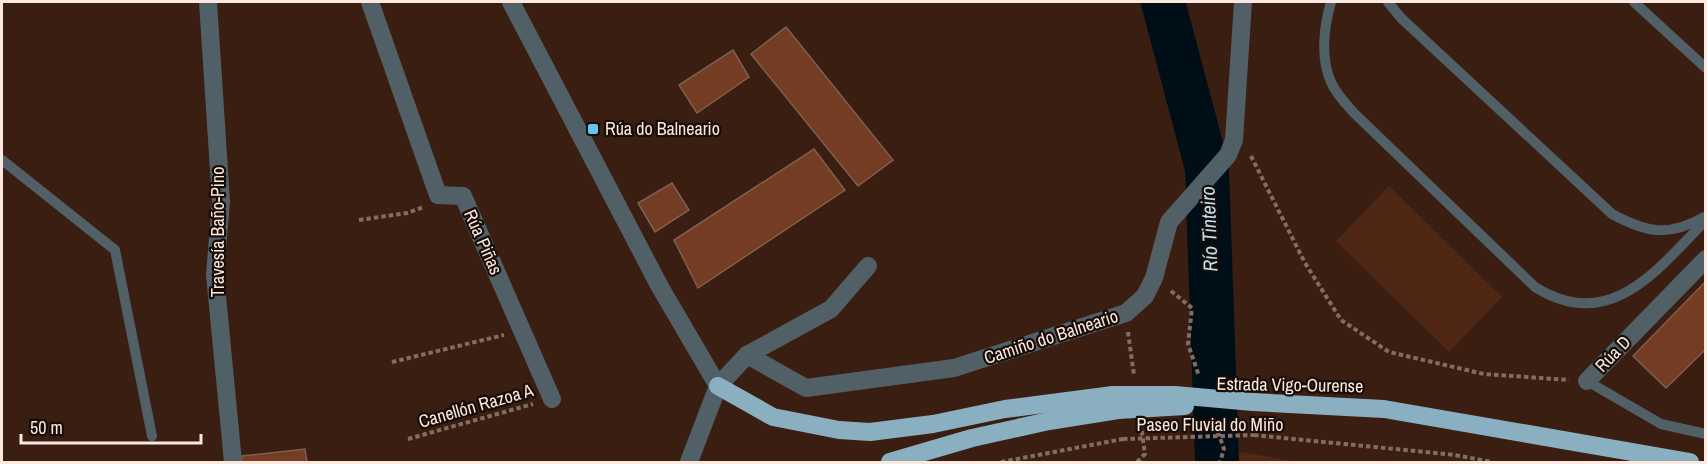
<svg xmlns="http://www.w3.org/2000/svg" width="1707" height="464" font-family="'Archivo Narrow',sans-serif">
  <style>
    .green { fill: #4f2714 }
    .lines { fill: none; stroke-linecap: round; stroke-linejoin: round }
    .river { stroke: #000e17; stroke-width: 44 }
    .building { fill: #743d23; stroke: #7f5f51; stroke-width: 1.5 }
    .path { stroke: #846c61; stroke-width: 4; stroke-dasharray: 4.5 3; stroke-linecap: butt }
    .lane { stroke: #515f67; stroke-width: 10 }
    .street { stroke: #515f67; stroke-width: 18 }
    .highway { stroke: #8aafc1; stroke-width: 18 }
    .path-bridge { stroke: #846c61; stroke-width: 4; stroke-dasharray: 4.5 3; stroke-linecap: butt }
    .highway-bridge { stroke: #8aafc1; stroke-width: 18 }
    .poi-dot { fill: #66c4ef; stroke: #180c07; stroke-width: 2 }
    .labels { text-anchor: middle; stroke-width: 4.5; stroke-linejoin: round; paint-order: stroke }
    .poi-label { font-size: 18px; fill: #fbe8df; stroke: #180c07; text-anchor: start }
    .street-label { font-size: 18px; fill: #fbe8df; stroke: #180c07 }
    .water-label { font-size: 20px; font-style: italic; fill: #bde1f4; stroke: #180c07 }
  </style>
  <rect width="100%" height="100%" fill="#391e11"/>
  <g class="green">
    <path d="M1389,186L1502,297L1449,352L1336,241Z"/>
    <path d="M1224,449L1299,462H1225Z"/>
  </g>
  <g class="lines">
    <path class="river" d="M1163,2L1207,168L1217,462"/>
  </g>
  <g class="building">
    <path d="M786,27L893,160L858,186L751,54Z"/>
    <path d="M733,50L749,77L697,113L679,85Z"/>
    <path d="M814,149L845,190L698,288L674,240Z"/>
    <path d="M672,183L689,210L655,232L638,203Z"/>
    <path d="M1706,281V349L1666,388L1633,356Z"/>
    <path d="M305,449L307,462H242V456Z"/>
  </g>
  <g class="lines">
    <g class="path">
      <path d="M1251,156L1305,263L1341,320L1389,352L1484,374L1569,380"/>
      <path d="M359,220L407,213L424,207"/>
      <path d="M1171,291L1192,308L1188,344L1199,376"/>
      <path d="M1128,332L1134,375"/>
      <path d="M392,362L504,335"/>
      <path d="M1213,418L1224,449L1220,462"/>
      <path d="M1254,435L1455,455L1492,462"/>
      <path d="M408,439L533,404"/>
      <path d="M1001,462L1123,439"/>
      <path d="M1137,462L1145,454L1141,427"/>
    </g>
    <g class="lane">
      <path d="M1331,2C1324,26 1320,58 1331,82C1336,94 1346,104 1354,113L1535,287C1610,334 1657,270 1706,220"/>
      <path d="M1388,2L1401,18L1612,214C1647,233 1669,237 1704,217"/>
      <path d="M1634,2L1706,68"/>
      <path d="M2,160L115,250L152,436"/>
      <path d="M1587,381L1661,424L1706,434"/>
    </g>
    <g class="street">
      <path d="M208,2L221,201L215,275L233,462"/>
      <path d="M370,2L438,195L463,196L552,399"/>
      <path d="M511,2L660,287L718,386"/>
      <path d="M747,355L806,388L954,368L1126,313L1145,296L1154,278L1169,222L1228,155L1234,140L1243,2"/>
      <path d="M1587,381L1706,259"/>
      <path d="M689,462L718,386L747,355L831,309L868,266"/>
    </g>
    <g class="highway">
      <path d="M718,386L773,417L839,430L870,432L933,424L1005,409L1113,395"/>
      <path d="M1253,402L1384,409L1690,462"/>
      <path d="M890,462L972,438L1049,421L1118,410"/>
    </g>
    <path class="path-bridge" d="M1123,439L1254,435"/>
    <g class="highway-bridge">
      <path d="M1113,395H1175L1253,402"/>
      <path d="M1118,410L1185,406"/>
    </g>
  </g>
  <rect class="poi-dot" x="587" y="123" width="12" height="12" rx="3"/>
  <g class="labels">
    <g class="poi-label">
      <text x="605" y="135">Rúa do Balneario</text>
    </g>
    <g class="street-label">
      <text transform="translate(218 232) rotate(-90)" y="6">Travesía Baño-Pino</text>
      <text transform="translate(483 242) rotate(66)" y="6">Rúa Piñas</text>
      <text transform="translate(1051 337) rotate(-18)" y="6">Camiño do Balneario</text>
      <text transform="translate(1613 354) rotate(-46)" y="6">Rúa D</text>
      <text transform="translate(1290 385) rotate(1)" y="6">Estrada Vigo-Ourense</text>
      <text transform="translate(476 406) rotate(-16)" y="6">Canellón Razoa A</text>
      <text x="1210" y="431">Paseo Fluvial do Miño</text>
    </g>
    <g class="water-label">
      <text transform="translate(1209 229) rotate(-92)" y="7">Río Tinteiro</text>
    </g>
  </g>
  <rect width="1707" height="464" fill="none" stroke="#fbe8df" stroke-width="6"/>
  <path d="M21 434v9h180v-9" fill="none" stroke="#fbe8df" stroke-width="3"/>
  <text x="30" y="434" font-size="18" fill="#fbe8df" stroke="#180c07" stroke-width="4.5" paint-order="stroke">50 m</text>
</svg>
